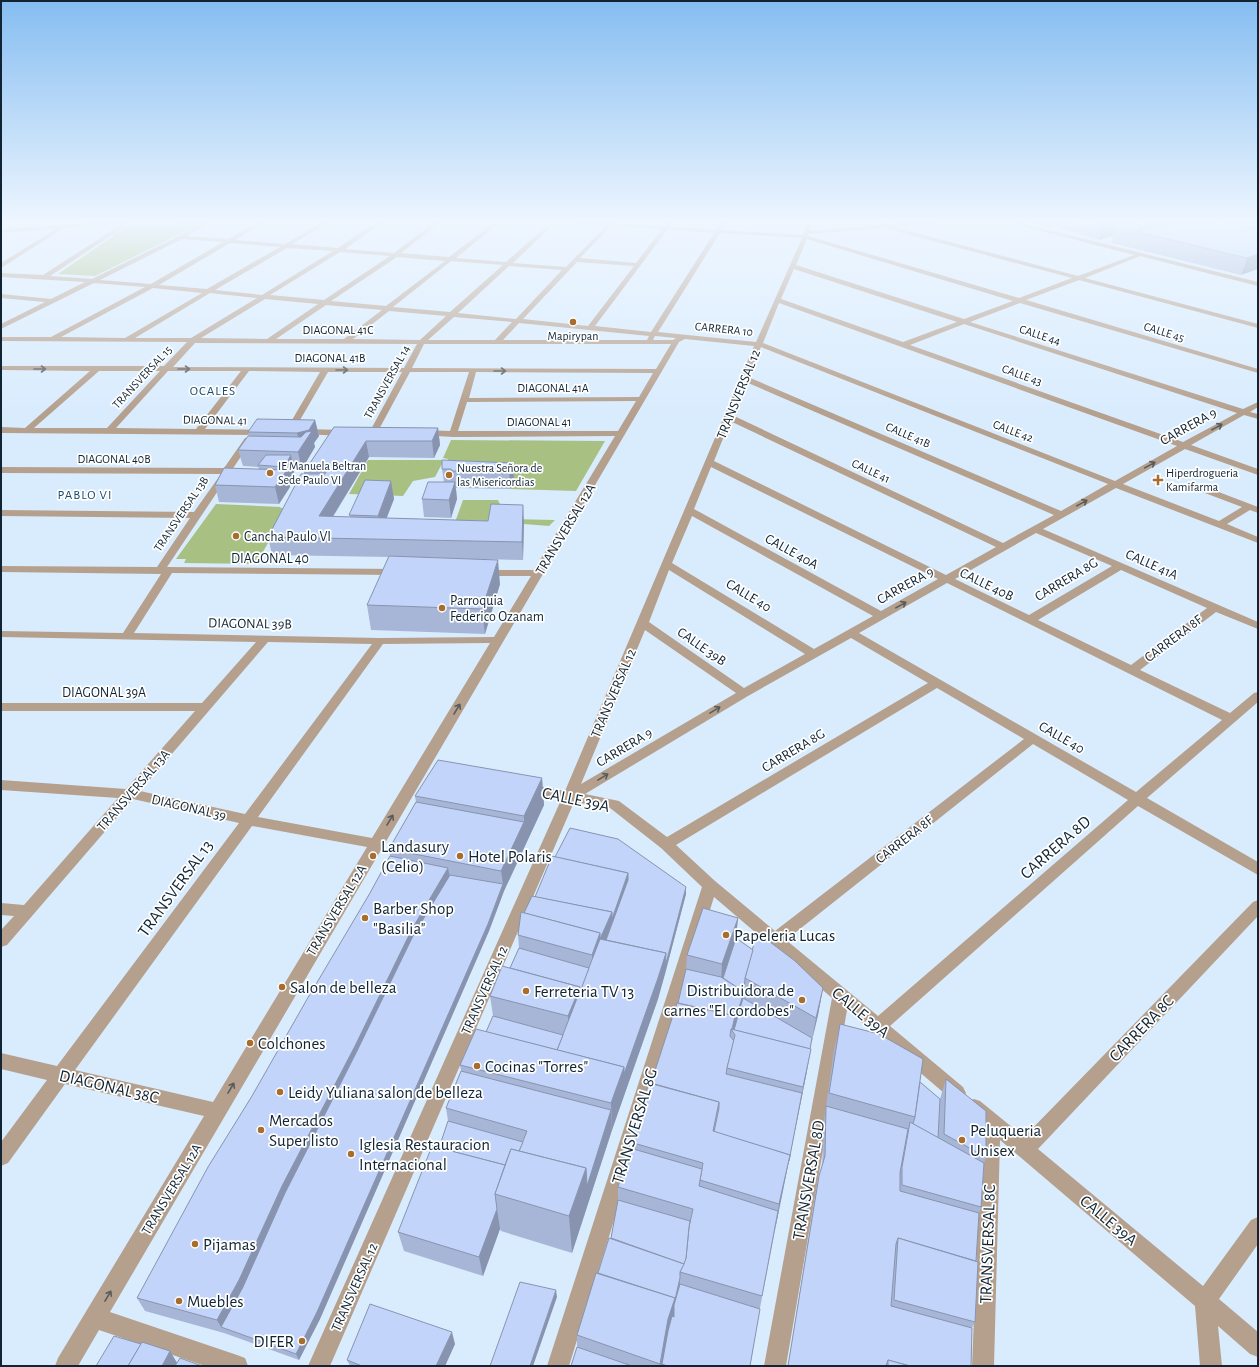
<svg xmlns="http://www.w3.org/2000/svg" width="1259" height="1367" font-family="'Alegreya Sans',sans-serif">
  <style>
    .green { fill: #a8c182 }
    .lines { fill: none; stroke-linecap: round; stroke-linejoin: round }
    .minor { fill: #b5a08d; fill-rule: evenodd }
    .wall { fill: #a7b6d7 }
    .shaded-wall { fill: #8894af }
    .building { fill: #c2d4fa; stroke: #8894af }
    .oneway { stroke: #5a5c5c }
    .poi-dot { fill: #a76d2c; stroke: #fff; stroke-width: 1.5 }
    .labels { text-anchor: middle; stroke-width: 3.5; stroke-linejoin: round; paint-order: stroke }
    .far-street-label { font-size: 12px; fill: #102434; stroke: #fff }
    .far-poi-label { font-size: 12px; fill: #102434; stroke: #fff; text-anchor: start }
    .far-neighbourhood-label { font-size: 13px; letter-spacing: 1px; fill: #1b4a6e; stroke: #fff }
    .street-label { font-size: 14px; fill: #102434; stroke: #fff }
    .poi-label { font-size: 14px; fill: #102434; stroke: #fff; text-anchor: start }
    .near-street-label { font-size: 17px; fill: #102434; stroke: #fff }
    .near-poi-label { font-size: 17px; fill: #102434; stroke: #fff; text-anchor: start }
  </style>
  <rect width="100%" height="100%" fill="#d9ecfe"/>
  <g class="green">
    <path d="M208,220L95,276L58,274L129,225Z"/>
    <path d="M1016,220H1085L1090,222L1045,227Z"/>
    <path d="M451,440L605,441L576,491L510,489L513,480L444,477L448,459L443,458Z"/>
    <path d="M368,460H444L435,477L413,481L403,496L349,494Z"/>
    <path d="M463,500H498L507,519L555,520L549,526L524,524L454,525Z"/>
    <path d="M216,504L281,507L280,508H288L256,564L184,563L186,559H176Z"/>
  </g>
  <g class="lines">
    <g class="minor">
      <path d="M128,220H154L130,223L50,276L92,279L179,236L207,220H214L187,236L228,239L261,220H268L235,240L285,244L326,220H333L292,244L338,248L379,220H386L345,249L394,253L437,220H444L401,253L449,257L497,220H503L456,258L506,262L551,222L541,220L608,223L611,220H615L614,223L664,226L669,220H675L670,227L716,230L722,220H728L722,230L803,235L807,220H813L810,231L880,225L874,220H881L886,224L931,220H953L950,222L894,227L1078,276L1134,255L999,220H1009L1258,282V286L1140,256L1085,278L1258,324V328L1079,280L1026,300L1258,369V373L1020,303L970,322L1243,409L1258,402V407L1250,412L1258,414V419L1244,415L1191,445L1258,469V475L1185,449L1123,484L1219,521L1242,507L1189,487L1187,485L1189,483H1195L1258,507V513L1250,510L1227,524L1258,537V543L1116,488L1043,529L1258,622V629L1216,612L1140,670L1230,713L1254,693L1258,692V702L1147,798L1258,862V875L1138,806L890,1026L963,1087L966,1093L963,1099L957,1101L951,1099L847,1010L786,1366H764L832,998L714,897L569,1366H547L702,887L661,848L610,808L574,802L330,1366H308L561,800L528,794L523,792L521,789L523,786L528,784L565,791L754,346L685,339L679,342L110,1312L237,1355L245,1358L248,1366H205L99,1330L78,1366H55L58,1358L204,1116L65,1084L8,1163L1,1166V1142L47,1080L1,1069V1053L57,1066L239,823L133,799L7,945L1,947V930L14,916L1,915V903L24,905L118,798L1,790V780L126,789L195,711H1V703H202L256,642L1,637V631L123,633L161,574L1,572V566L157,567L190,518L1,516V510L194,512L221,474L1,473V467L224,468L245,438H251L252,440L167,567L398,569L403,572L398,575L172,573L134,633L380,638L494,637L531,576H484L479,573L484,570H534L615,436L453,437L419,435L418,433L422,430L450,431L469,372H410L377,433L373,436L369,433L402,372H328L293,432L289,435L285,432L320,372L249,371L205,429L267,430L268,432L267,434L264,435L1,433V427L25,428L90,371L1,370V366H164L187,342L1,341V337H51L145,287L94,283L1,329V324L45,302L1,298V294L51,299L85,282L1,277V273L43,275L122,224L64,228L1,268V263L56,229L1,233V229ZM556,222L606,226L566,267L513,263ZM611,226L662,229L636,263L580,258ZM884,228L1072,278L1019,298L808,236L809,234ZM667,230L714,233L651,332L595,326ZM720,233L802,238L756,342L658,332ZM182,239L223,242L151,284L100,280ZM807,239L1013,301L964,319L796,265ZM230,243L280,247L207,289L159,285ZM287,248L333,251L262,295L215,290ZM340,252L390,256L324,300L270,295ZM397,257L445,261L386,306L331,301ZM451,261L503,265L450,312L393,307ZM577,262L634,266L588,326L523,319ZM509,266L562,270L516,319L458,313ZM794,269L957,322L903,342L781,299ZM153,288L202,293L125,338L61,337ZM210,293L257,298L191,338H135ZM265,299L318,304L267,339L201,338ZM779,303L1177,446L1115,481L763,343ZM326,305L382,310L344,339H276ZM389,311L446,316L420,340L353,339ZM454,317L512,322L495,340H428ZM519,323L649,336L647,340H503ZM964,324L1237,413L1183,442L910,345ZM655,336L676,338L673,340H653ZM195,343L417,344L404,368L173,367ZM424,344H671L656,369L412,368ZM761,347L1108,484L1061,511L748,377ZM99,371H160L107,428H34ZM168,371H241L196,429L116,428ZM476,372L653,373L639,397L469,398ZM746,382L1054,515L1003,543L732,415ZM636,401L618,431H458L467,402ZM730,421L996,547L946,575L714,461ZM711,467L938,579L881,611L694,509ZM692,516L873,616L814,649L672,563ZM1036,533L1112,566L1029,615L955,579ZM669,570L805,654L744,688L649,622ZM1121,570L1207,608L1131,665L1038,620ZM947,583L1222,720L1136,792L859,633ZM645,630L736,693L581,784ZM851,638L928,683L667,837L619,801L585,794L748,696ZM268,642L372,644L245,814L140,791ZM490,643L372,838L258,817L383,644ZM937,688L1024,739L775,931L715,881L676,845ZM1033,744L1128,800L878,1016L786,940ZM252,826L367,847L213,1102L75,1070Z"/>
      <path d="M302,429L346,430L350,433L346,436L299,434L298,432L299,430Z"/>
      <path d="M1258,900V916L1038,1149L1203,1286L1251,1220L1258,1217V1244L1219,1299L1258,1332V1357L1250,1354L1218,1326L1222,1366H1200L1195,1306L1000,1140L994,1366H972L982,1125L968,1113L965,1107L968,1101L974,1099L980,1101L1024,1137L1253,902Z"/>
    </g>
  </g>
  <g class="wall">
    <path d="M1061,220H1258L1255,230H1258L1241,275L1112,243L1113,236L1099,240L1059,228Z"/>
    <path d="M315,420L319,436L314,443L315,447L302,469H294V472L289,481L290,487L279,504L219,502L215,485L259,469L258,467L243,466L238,450L249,436L248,432Z"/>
    <path d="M334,427L438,428L440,445L434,458L369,457L333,517H350L349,515L391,481L394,499L386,518L524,522L523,560L479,559L500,584L485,634L371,630L367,605L389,557L272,555L268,537L304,474V472Z"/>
    <path d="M513,463L514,480L510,489L456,488L457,499L451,518L424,517L422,499L444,482L442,469Z"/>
    <path d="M542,778L544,805L504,891L489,931L320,1319L299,1360L224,1333L145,1311L137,1298L252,1096L370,893L390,856L389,849L416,802L415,796Z"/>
    <path d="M686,894L658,999L612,1130L572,1253L501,1231L500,1229L483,1276L404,1251L398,1232L439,1148L448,1121L446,1108L461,1071L460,1065L486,1032L493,1016L490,996L510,968L519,948L518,935L524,913L535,897Z"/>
    <path d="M738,918L736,938L753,950L823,988L818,1015L811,1043L806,1076L775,1230L759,1313L750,1366H571L577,1347V1335L611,1238L618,1200V1187L630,1148V1142L651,1083L678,1003L686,969L687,955Z"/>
    <path d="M840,1024L920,1082L940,1099L946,1079L986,1157L984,1163L981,1207L979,1213L976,1261L975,1322L972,1328L971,1366H788L816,1190L822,1167L824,1120L834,1051Z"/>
    <path d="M455,1344L445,1366H350L347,1360Z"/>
  </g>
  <g class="shaded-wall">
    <path d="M1104,220H1118L1113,236L1099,240Z"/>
    <path d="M1154,220L1150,235L1138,232L1140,225L1134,224Z"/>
    <path d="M1165,220H1187L1181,240L1160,237Z"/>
    <path d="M1193,220H1215L1209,239L1186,240Z"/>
    <path d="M1220,220H1241L1236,237L1214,238Z"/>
    <path d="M1258,254V269L1241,275L1247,258Z"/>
    <path d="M315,420L319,436L314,443L315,447L302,469L298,452L301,448L297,433Z"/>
    <path d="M438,428L440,445L434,458L432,441Z"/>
    <path d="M366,441L369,457L322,534L319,516Z"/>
    <path d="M291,455L294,472L289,481L290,487L279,504L275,487L285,472L284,467Z"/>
    <path d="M513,463L514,480L510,489L509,472Z"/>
    <path d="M391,481L394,499L381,533L378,516Z"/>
    <path d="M455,482L457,499L451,518L449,500Z"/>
    <path d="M523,505L524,522L523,560L522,542Z"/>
    <path d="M498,560L500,584L485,634L482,609Z"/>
    <path d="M542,778L544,805L504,891L489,931L320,1319L299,1360L296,1354L503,884L501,871L524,822V816Z"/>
    <path d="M448,868L451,882L246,1293L221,1327L217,1320L282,1186L412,929Z"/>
    <path d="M628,873V887L612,933V919Z"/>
    <path d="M686,887V894L665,974V967Z"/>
    <path d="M612,912V933L604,954L600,939Z"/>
    <path d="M738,918L735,945L721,984L722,964Z"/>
    <path d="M600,933L601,960L570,1043L568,1016L580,987L592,969V955Z"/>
    <path d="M666,953L665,974L658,999L612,1130L611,1103Z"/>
    <path d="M823,988L818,1015L811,1045L816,1018Z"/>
    <path d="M744,992L742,1005L734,1033L732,1030L735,1016Z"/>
    <path d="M811,1049L806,1076L775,1230L779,1204Z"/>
    <path d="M611,1110L612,1130L572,1253L569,1216L586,1168Z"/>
    <path d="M497,1209L500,1229L483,1276L479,1257Z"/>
    <path d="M680,1278L679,1291L674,1317L662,1366H660L668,1319Z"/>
    <path d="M556,1290L557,1297L533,1366H530Z"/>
    <path d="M452,1332L455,1344L445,1366H436Z"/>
    <path d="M170,1351L179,1366H162Z"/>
  </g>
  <g class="building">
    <path d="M1061,220H1094L1092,229Z"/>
    <path d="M1118,220H1154L1142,223L1145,224L1140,225Z"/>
    <path d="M1224,222L1258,230V254L1247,258L1138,232L1153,227Z"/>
    <path d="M257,419L315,420L309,430L297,433L248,432Z"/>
    <path d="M334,427L438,428L432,441H366L319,516L488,521L491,504L523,505L522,542L268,537L301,474H325L326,472H304Z"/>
    <path d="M312,431L298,452L238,450L248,436L301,437L306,432Z"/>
    <path d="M266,455H291L284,467L258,465Z"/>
    <path d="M442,460L513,463L509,472L453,471L451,469H442Z"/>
    <path d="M224,468L287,470L275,487L215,485Z"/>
    <path d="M365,480L391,481L378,516L349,515Z"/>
    <path d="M428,482H455L449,500L422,499Z"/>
    <path d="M389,556L498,560L482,609L367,605Z"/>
    <path d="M438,760L542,778L524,816L415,796Z"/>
    <path d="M416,802L524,822L501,871L389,849Z"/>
    <path d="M570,828L618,839L686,887L665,967L666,953L606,940L628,880V873L555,857Z"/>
    <path d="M390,856L448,868L412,929L355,1046L282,1186L239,1280L217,1320L137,1298L208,1167L252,1096L306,1001L370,893Z"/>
    <path d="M552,856L628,873L612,919V912L535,897Z"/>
    <path d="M450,875L503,884L488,924L317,1312L296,1354L221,1327L243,1287L285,1193L356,1053L413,936Z"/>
    <path d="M532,896L612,912L600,939L666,953L658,978L624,1074V1067L557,1050L600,939V933L524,913Z"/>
    <path d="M703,908L738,918L722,964L687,955Z"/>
    <path d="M521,912L600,933L592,955L518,935Z"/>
    <path d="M757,932L795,961L823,988L816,1018L745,978Z"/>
    <path d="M736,938L753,950L745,978L744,992L723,978Z"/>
    <path d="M519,948L589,968L580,992V987L510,968Z"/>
    <path d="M502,966L580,987L568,1016L490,996Z"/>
    <path d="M686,969L721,977L744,992L734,1023L735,1016L678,1003Z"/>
    <path d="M743,998L812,1038L810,1049L734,1030Z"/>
    <path d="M677,1003L735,1016L732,1029H731L730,1036L734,1041L727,1068L726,1074L802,1093L789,1161L790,1155L714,1132L719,1108V1102L651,1083Z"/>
    <path d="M493,1016L563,1035L557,1050L486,1032Z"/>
    <path d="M840,1024L879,1034L923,1059L915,1117L829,1093Z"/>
    <path d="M476,1029L624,1067L611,1103L460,1065Z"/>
    <path d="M731,1029L811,1049L803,1087L727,1068L735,1035Z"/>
    <path d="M461,1071L611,1110L587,1186L586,1168L519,1151L527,1131L446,1108Z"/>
    <path d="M946,1079L986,1111V1157L944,1134Z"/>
    <path d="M920,1082L940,1099L938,1138L913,1124L915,1117Z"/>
    <path d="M649,1083L719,1102L713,1131L790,1155L779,1204L700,1180L703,1163L630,1142Z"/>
    <path d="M826,1106L908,1129L900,1173V1191L979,1213L976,1261L898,1238L896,1244L891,1306L972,1328L971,1366H910L888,1360L886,1366H788L819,1176L825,1156Z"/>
    <path d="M448,1121L523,1142L519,1151L511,1149L505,1165L439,1148Z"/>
    <path d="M910,1122L984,1163L981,1207L902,1185V1167Z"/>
    <path d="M432,1146L505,1165L495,1194L497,1209L479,1257L398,1232Z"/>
    <path d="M630,1148L702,1169L699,1186L778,1211L762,1296L680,1272L686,1258L689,1227L693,1209L618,1187Z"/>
    <path d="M511,1149L586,1168L569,1216L495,1194Z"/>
    <path d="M618,1200L690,1221L689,1227L686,1258L684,1264L611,1238Z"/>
    <path d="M609,1238L684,1264L680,1272V1278L674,1304L675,1298L598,1273Z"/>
    <path d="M898,1238L978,1262L975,1322L894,1300Z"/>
    <path d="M596,1273L675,1298L668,1319L660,1364L577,1335Z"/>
    <path d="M520,1282L556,1290L530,1366H490Z"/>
    <path d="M680,1284L760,1309L750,1366H667L662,1364L668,1331L672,1316L674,1317V1305Z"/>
    <path d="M370,1304L452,1332L436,1366H362L347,1360Z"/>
    <path d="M114,1336L141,1344L128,1366H96Z"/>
    <path d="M142,1342L170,1351L162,1366H128Z"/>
    <path d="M577,1347L632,1366H571Z"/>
    <path d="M180,1358L202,1366H175Z"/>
    <path d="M888,1360L910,1366H888Z"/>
    <path d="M660,1364L667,1366H660Z"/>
  </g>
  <defs><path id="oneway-shaft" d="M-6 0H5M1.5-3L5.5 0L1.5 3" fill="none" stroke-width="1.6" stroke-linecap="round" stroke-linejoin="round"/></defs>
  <g class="oneway">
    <use href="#oneway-shaft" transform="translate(40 369)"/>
    <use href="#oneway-shaft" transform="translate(184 369)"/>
    <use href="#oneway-shaft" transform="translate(342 370)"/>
    <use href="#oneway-shaft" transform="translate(500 371)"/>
    <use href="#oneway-shaft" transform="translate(1217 427) rotate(-29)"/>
    <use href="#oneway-shaft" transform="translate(1150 465) rotate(-29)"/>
    <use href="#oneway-shaft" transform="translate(1082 503) rotate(-29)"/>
    <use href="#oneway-shaft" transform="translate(901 605) rotate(-29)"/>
    <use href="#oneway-shaft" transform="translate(457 709) rotate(-59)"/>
    <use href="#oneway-shaft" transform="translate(715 710) rotate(-31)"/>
    <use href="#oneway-shaft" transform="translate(603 777) rotate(-31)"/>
    <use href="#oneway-shaft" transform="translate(390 820) rotate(-59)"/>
    <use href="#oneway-shaft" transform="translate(231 1088) rotate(-59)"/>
    <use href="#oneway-shaft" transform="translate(108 1296) rotate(-59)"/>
  </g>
  <linearGradient id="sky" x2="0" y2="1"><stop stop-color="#85bdf1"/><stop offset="0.54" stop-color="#eef6ff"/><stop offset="1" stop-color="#eef6ff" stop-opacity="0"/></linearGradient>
  <rect width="1259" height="411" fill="url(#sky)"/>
  <g class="poi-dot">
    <circle cx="573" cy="322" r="4"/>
    <circle cx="270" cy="473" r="4"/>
    <circle cx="449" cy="475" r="4"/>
    <path d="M1156 474h4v4h4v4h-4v4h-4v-4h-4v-4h4z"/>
    <circle cx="236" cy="536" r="4"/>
    <circle cx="442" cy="608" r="4"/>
    <circle cx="373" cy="856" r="4"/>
    <circle cx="460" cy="856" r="4"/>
    <circle cx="365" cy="918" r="4"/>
    <circle cx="726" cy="935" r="4"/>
    <circle cx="282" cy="987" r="4"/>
    <circle cx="526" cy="991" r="4"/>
    <circle cx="802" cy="1000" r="4"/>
    <circle cx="250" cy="1043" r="4"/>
    <circle cx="477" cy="1066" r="4"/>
    <circle cx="280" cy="1092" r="4"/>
    <circle cx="261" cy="1130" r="4"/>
    <circle cx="962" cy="1140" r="4"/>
    <circle cx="351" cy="1154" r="4"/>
    <circle cx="195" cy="1244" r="4"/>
    <circle cx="179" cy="1301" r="4"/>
    <circle cx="302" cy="1341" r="4"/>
  </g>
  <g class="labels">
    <g class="far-street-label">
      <text transform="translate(724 329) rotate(6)" y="4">CARRERA 10</text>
      <text x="338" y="334">DIAGONAL 41C</text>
      <text transform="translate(1164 332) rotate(17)" y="4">CALLE 45</text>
      <text transform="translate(1040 335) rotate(18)" y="4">CALLE 44</text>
      <text x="330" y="362">DIAGONAL 41B</text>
      <text transform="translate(1022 375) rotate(20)" y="4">CALLE 43</text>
      <text transform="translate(142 377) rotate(-47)" y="4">TRANSVERSAL 15</text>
      <text transform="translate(387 382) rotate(-61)" y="4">TRANSVERSAL 14</text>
      <text x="553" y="392">DIAGONAL 41A</text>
      <text transform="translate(215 420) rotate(1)" y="4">DIAGONAL 41</text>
      <text x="539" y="426">DIAGONAL 41</text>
      <text transform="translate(1013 431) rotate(21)" y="4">CALLE 42</text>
      <text transform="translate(908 435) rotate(23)" y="4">CALLE 41B</text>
      <text x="114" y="463">DIAGONAL 40B</text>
      <text transform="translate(871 471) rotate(25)" y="4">CALLE 41</text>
      <text transform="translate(181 514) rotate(-56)" y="4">TRANSVERSAL 13B</text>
    </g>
    <g class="far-poi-label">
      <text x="573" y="340" text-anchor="middle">Mapirypan</text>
      <text x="278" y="470">IE Manuela Beltran<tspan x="278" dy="14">Sede Paulo VI</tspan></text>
      <text x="457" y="472">Nuestra Señora de<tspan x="457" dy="14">las Misericordias</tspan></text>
      <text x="1166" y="477">Hiperdrogueria<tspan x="1166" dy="14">Kamifarma</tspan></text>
    </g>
    <g class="far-neighbourhood-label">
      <text x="213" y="395">OCALES</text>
      <text x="85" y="499">PABLO VI</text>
    </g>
    <g class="street-label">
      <text transform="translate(738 394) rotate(-68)" y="5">TRANSVERSAL 12</text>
      <text transform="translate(1188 426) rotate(-29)" y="5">CARRERA 9</text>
      <text transform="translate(565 529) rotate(-59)" y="5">TRANSVERSAL 12A</text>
      <text transform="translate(792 551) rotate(29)" y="5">CALLE 40A</text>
      <text x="270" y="563">DIAGONAL 40</text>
      <text transform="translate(1152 564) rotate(24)" y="5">CALLE 41A</text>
      <text transform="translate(1066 579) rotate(-31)" y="5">CARRERA 8G</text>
      <text transform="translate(987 584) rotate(26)" y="5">CALLE 40B</text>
      <text transform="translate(905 585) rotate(-29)" y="5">CARRERA 9</text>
      <text transform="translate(749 595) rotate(31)" y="5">CALLE 40</text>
      <text transform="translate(250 623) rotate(1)" y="5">DIAGONAL 39B</text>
      <text transform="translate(1173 638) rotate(-37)" y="5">CARRERA 8F</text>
      <text transform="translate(702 646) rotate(35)" y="5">CALLE 39B</text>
      <text x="104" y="697">DIAGONAL 39A</text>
      <text transform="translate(613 693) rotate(-67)" y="5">TRANSVERSAL 12</text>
      <text transform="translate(1062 737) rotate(30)" y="5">CALLE 40</text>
      <text transform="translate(624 747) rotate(-31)" y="5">CARRERA 9</text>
      <text transform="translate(793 750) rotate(-31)" y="5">CARRERA 8G</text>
      <text transform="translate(133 790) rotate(-49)" y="5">TRANSVERSAL 13A</text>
      <text transform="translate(189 807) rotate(13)" y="5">DIAGONAL 39</text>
      <text transform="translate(904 839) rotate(-38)" y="5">CARRERA 8F</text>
      <text transform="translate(336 910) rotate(-59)" y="5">TRANSVERSAL 12A</text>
      <text transform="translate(484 990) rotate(-66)" y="5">TRANSVERSAL 12</text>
      <text transform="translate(171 1189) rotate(-59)" y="5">TRANSVERSAL 12A</text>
      <text transform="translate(354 1287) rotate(-66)" y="5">TRANSVERSAL 12</text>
    </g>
    <g class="poi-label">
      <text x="244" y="541">Cancha Paulo VI</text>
      <text x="450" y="605">Parroquia<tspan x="450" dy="16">Federico Ozanam</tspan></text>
    </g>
    <g class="near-street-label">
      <text transform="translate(576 799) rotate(12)" y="6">CALLE 39A</text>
      <text transform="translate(1055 847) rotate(-41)" y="6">CARRERA 8D</text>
      <text transform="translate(175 888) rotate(-54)" y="6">TRANSVERSAL 13</text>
      <text transform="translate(861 1012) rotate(40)" y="6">CALLE 39A</text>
      <text transform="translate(1141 1028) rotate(-46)" y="6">CARRERA 8C</text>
      <text transform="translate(109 1086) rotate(13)" y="6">DIAGONAL 38C</text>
      <text transform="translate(634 1126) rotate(-73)" y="6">TRANSVERSAL 8G</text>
      <text transform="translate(808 1180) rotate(-80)" y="6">TRANSVERSAL 8D</text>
      <text transform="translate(1109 1220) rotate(40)" y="6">CALLE 39A</text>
      <text transform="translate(987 1244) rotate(-88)" y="6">TRANSVERSAL 8C</text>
    </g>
    <g class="near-poi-label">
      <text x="381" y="852">Landasury<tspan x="381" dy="20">(Celio)</tspan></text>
      <text x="468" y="862">Hotel Polaris</text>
      <text x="373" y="914">Barber Shop<tspan x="373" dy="20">"Basilia"</tspan></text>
      <text x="734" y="941">Papeleria Lucas</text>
      <text x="290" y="993">Salon de belleza</text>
      <text x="794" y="996" text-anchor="end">Distribuidora de<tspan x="794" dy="20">carnes "El cordobes"</tspan></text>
      <text x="534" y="997">Ferreteria TV 13</text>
      <text x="258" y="1049">Colchones</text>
      <text x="485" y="1072">Cocinas "Torres"</text>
      <text x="288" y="1098">Leidy Yuliana salon de belleza</text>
      <text x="269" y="1126">Mercados<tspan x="269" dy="20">Super listo</tspan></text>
      <text x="970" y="1136">Peluqueria<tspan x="970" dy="20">Unisex</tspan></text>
      <text x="359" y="1150">Iglesia Restauracion<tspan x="359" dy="20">Internacional</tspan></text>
      <text x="203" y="1250">Pijamas</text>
      <text x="187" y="1307">Muebles</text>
      <text x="294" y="1347" text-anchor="end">DIFER</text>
    </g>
  </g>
  <rect width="1259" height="1367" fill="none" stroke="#102434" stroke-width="4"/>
</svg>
